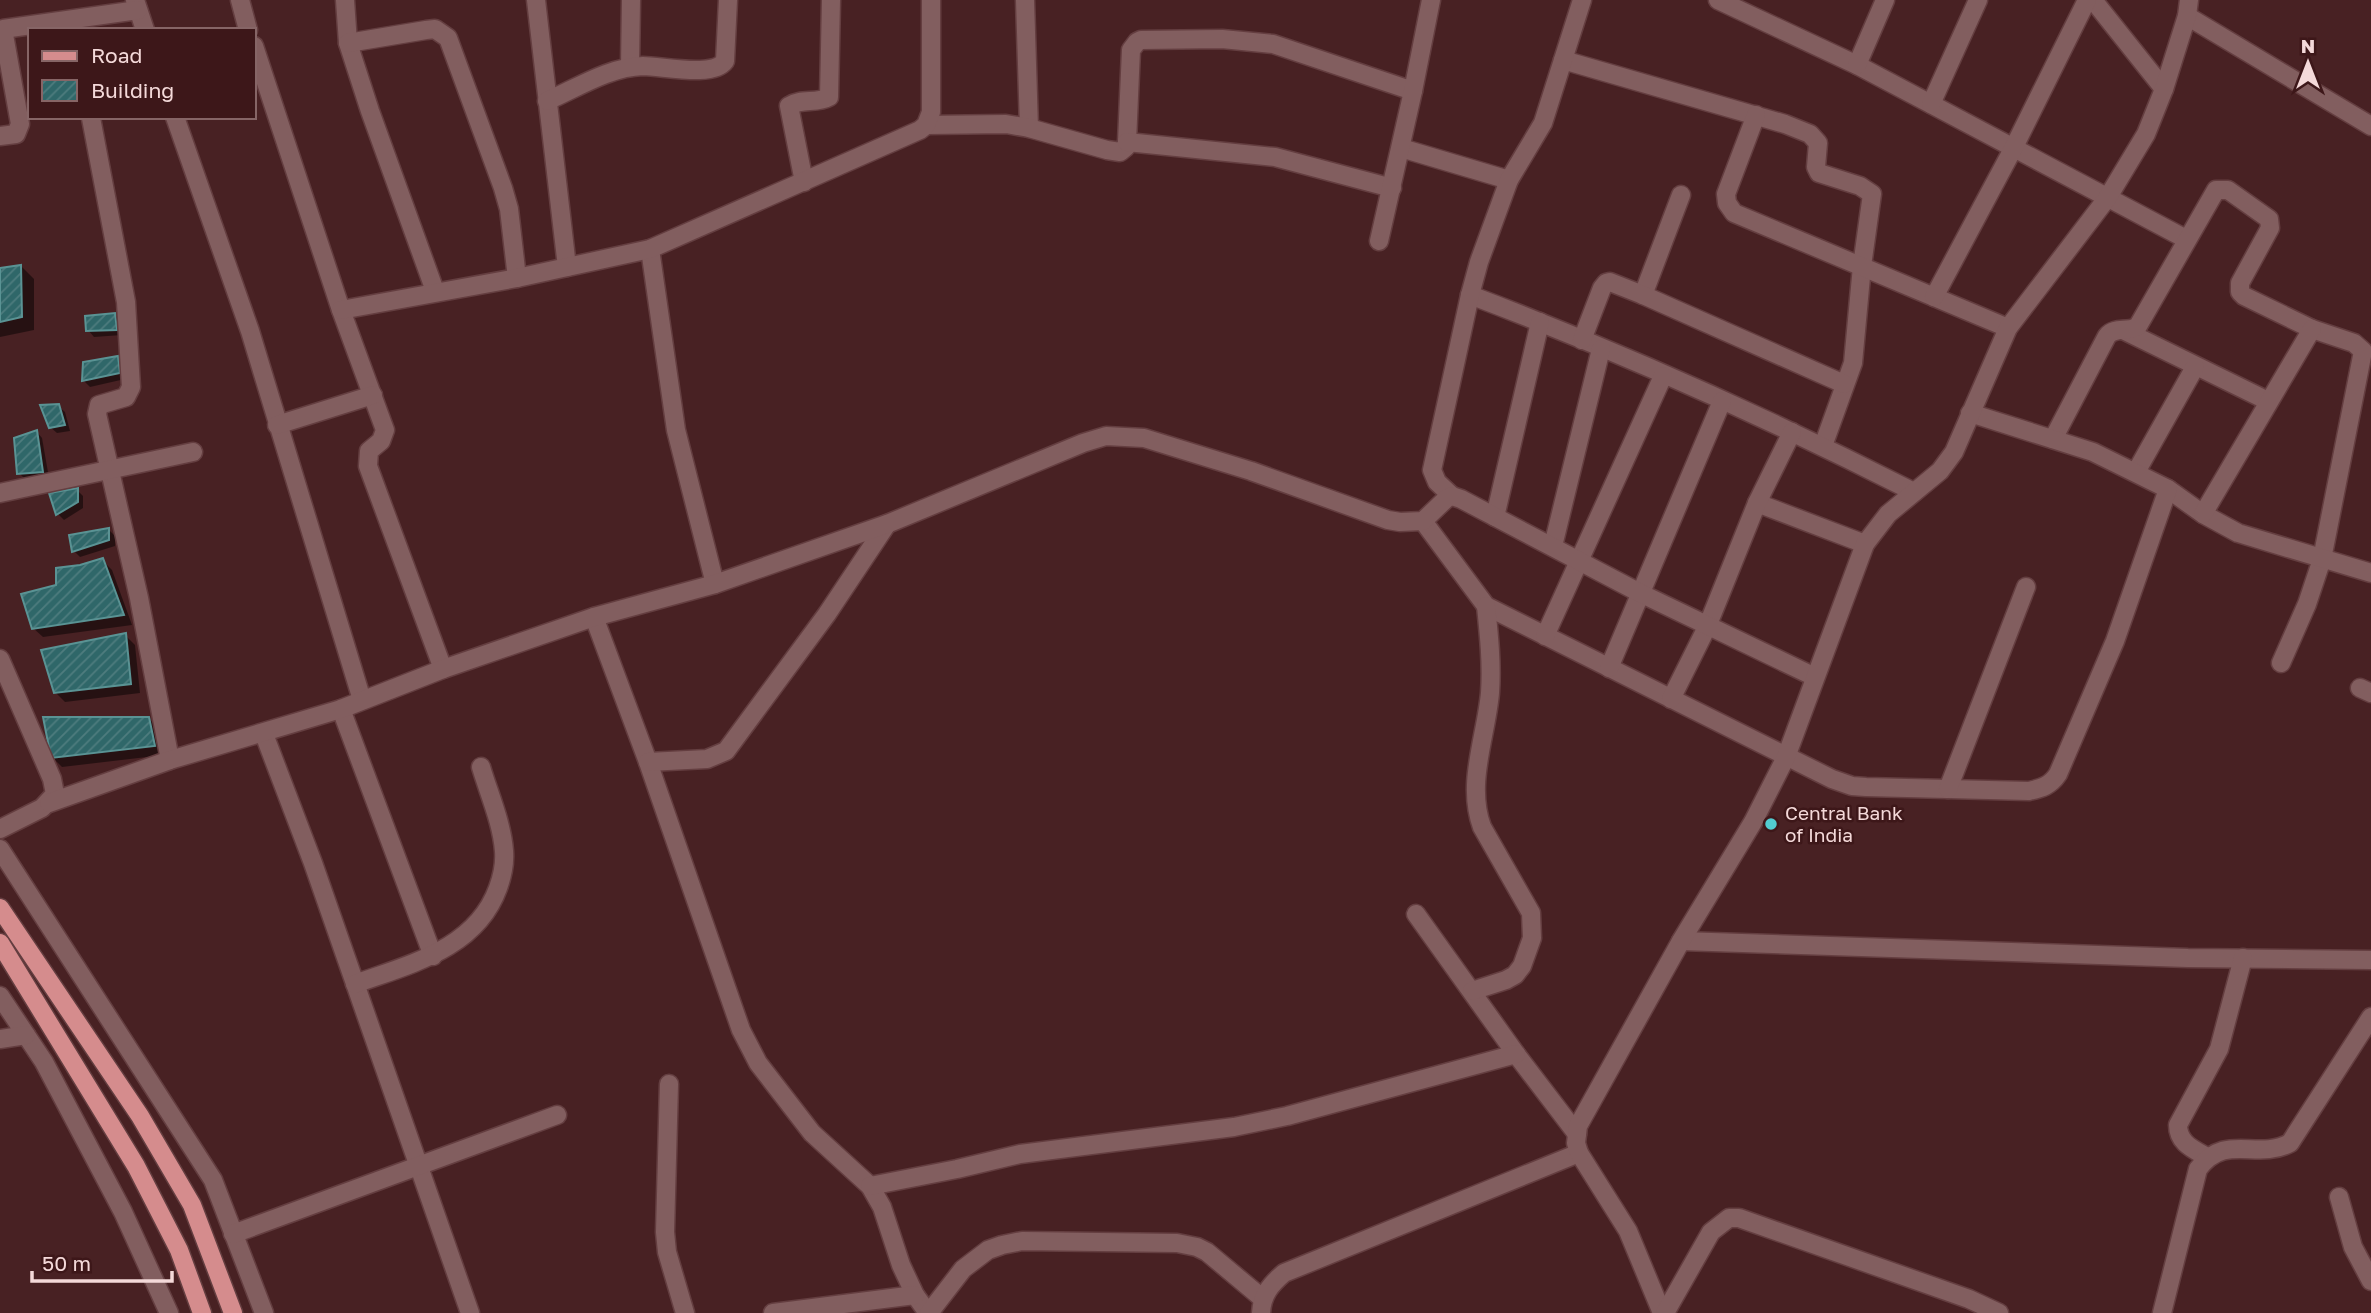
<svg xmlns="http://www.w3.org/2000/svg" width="2371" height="1313" font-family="'Golos Text',sans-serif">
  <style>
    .shadow { fill: #0007 }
    .building { fill: url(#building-hatch); stroke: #5a9394; stroke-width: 2 }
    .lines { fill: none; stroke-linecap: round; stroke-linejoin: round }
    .minor-casing { stroke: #643e40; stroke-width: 21 }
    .major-casing { stroke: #643e40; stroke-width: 21 }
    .minor { stroke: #825e5f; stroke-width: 18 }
    .major { stroke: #d58c8d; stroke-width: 18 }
    .poi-dot { fill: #52ccd0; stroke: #3d1719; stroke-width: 2.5 }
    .labels { text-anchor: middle; stroke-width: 5; stroke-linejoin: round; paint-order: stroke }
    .poi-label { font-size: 19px; fill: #f4d9d9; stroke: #3d1719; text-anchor: start }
  </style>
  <defs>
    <pattern id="building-hatch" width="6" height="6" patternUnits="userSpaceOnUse" patternTransform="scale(1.75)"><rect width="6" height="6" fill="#2f6769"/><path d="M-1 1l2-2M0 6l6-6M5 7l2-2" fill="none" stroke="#4e7c7e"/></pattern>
  </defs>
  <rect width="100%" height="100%" fill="#482123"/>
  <g class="shadow">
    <path d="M21,266L34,279V330L0,337V269Z"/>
    <path d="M115,315L121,321L122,335L94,337L88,330Z"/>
    <path d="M118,358L124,364L125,379L90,387L84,381L85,363Z"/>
    <path d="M58,406L65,412L70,431L57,433L50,427Z"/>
    <path d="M37,432L42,438L49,478L25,479L19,473Z"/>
    <path d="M77,490L83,496V508L64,520L58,514Z"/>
    <path d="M109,530L115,536V546L80,557L74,551Z"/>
    <path d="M102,560L112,570L132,625L43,637L33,628L57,586Z"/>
    <path d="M125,635L135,645L140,693L65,702L55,692Z"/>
    <path d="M148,718L158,728L164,755L62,767L52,757Z"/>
  </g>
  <g class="building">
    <path d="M21,265L22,317L0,322V268Z"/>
    <path d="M115,313L117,330L86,331L85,316Z"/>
    <path d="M118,356L120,373L82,381L83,362Z"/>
    <path d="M59,404L65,425L49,428L40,405Z"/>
    <path d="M37,430L43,472L17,474L14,438Z"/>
    <path d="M78,488V502L56,515L49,493Z"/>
    <path d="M109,528V540L72,552L69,535Z"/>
    <path d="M103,558L124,615L32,629L21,594L56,585V568L80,565Z"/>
    <path d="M126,633L131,684L54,693L41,650Z"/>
    <path d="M43,717H149L155,746L51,758Z"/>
  </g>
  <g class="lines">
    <defs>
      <g id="minor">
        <path d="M135,0L145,30"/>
        <path d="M240,0L248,30"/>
        <path d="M345,0L348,43L370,111L435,291"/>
        <path d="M536,0L567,267"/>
        <path d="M1025,0L1029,128"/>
        <path d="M1718,0L1857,65L2186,239"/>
        <path d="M2093,0L2164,89"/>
        <path d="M2187,16L2371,126"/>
        <path d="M348,43L426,30L435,29L448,38L503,188L509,209L517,278"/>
        <path d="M254,46L341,310L385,430L381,441L369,451L368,466L443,669"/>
        <path d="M1563,60L1785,124L1810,134L1818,143L1816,167L1819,173L1860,186L1872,194L1862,266L1853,363L1823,446"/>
        <path d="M1857,65L1885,0"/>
        <path d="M630,67L631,0"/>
        <path d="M547,101C577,88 609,67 643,66C663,66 713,78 725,61L728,0"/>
        <path d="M1931,104L1978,0"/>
        <path d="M1756,115L1726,194L1727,203L1734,213L2008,328"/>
        <path d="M175,117L250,331L362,700"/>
        <path d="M91,118L126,302L131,387L126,397L99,405L97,414L139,598L170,760"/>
        <path d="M926,125L1006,124L1029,128L1107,150L1120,152L1126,147L1127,142L1131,50L1137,42L1141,40L1222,39L1273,44L1413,91"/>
        <path d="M0,136L16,134L20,124L3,29L138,10"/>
        <path d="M1127,142L1275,157L1392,188"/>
        <path d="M1401,148L1509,180"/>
        <path d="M804,182L789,106C801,98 817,104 829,97L831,0"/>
        <path d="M1379,241L1413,91L1431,0"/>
        <path d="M650,249L676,430L715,584"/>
        <path d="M1470,295C1621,352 1770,419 1914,492"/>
        <path d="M1643,295L1681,195"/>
        <path d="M1934,297L2013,149L2087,0"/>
        <path d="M341,310L517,278L650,249L920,130L926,125L931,112V0"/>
        <path d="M2123,330L2268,401"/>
        <path d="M1582,340L1602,288L1606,283L1610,282L1643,295L1844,384"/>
        <path d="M277,425L373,395"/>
        <path d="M2053,439L2107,336C2115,326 2128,333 2138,326L2216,190H2228L2269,219L2270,228L2240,283V292L2244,296L2312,329L2354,343L2363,351L2322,559L2307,604L2281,663"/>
        <path d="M2136,472L2195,367"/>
        <path d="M2168,489L2203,514L2238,533L2371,573"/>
        <path d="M0,493L193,452"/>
        <path d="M1452,496L1437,482L1432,470L1470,295L1479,262L1509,180L1543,123L1582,0"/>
        <path d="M1757,503L1865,544"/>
        <path d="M2203,514L2312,329"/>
        <path d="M1495,517L1540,322"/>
        <path d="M1423,521L1486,606L1832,779L1852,786L1866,787L2029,791C2042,788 2050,786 2058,774L2115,641L2168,489L2093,452L1970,413"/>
        <path d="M1553,546L1601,349"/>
        <path d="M594,617L648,762L741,1030L758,1063L812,1133L870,1186L882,1207L901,1265L915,1295L928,1313"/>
        <path d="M1545,636L1663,376"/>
        <path d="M0,659L52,779L55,794L42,808L0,829"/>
        <path d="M1609,668L1722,401"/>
        <path d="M2360,688L2371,693"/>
        <path d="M1671,699L1707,627L1757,503L1792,432"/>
        <path d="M341,709L433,956"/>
        <path d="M264,734L313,863L470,1313"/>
        <path d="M648,762L707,759L726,751L827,614L887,524"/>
        <path d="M1948,789L2026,587"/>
        <path d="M49,803L170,760L341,709L443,669L594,617L715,584L887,524L1083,443L1106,436L1144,438L1251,471L1388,520L1400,522L1423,521L1447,498L1452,496L1461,499L1642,594L1815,677"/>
        <path d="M0,849L213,1180L264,1313"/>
        <path d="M1416,914L1516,1054L1577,1134"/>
        <path d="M1681,941L2188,958L2371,960"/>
        <path d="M355,984C410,964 476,949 498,888C502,877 505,864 504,851C502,823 489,794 481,767"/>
        <path d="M1472,991L1506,980L1515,975L1522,966L1532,938L1531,913L1482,827C1466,784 1486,737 1490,693C1492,664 1489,635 1486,606"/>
        <path d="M0,996L44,1062L123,1212L169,1313"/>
        <path d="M0,1039L26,1035"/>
        <path d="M669,1084L665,1232L667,1252L685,1313"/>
        <path d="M2207,1157C2193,1149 2178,1143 2178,1125L2219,1049L2243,958"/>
        <path d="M870,1186L957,1169L1020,1154L1234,1127L1287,1116L1516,1054"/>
        <path d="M2339,1197L2353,1247L2371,1281"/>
        <path d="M233,1234L557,1115"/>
        <path d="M773,1313L915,1295"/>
        <path d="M929,1313L963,1269L988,1250L1002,1245L1022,1241L1177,1243L1197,1247L1207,1252L1262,1298"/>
        <path d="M1261,1313C1262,1295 1270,1285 1284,1273L1579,1153"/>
        <path d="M1662,1313L1628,1231L1579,1153L1576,1143L1578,1126L1681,941L1753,822L1786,757L1865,544L1888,514L1940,471L1954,452L2008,328L2108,197L2146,134L2164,89L2187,16L2189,0"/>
        <path d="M1665,1313L1711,1232L1729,1218H1739L1969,1299L1999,1313"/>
        <path d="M2162,1313L2198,1169C2226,1132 2256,1161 2290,1143L2371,1017"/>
      </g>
      <g id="major">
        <path d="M0,908L140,1116L192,1205L233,1313"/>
        <path d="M0,943L136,1166L179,1250L202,1313"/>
      </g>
    </defs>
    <use href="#minor" class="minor-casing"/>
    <use href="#major" class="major-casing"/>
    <use href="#minor" class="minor"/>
    <use href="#major" class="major"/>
  </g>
  <circle class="poi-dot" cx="1771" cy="824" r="7"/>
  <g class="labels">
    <g class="poi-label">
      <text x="1785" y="820">Central Bank<tspan x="1785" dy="22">of India</tspan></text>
    </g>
  </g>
  <rect x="28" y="28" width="228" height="91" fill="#3d1719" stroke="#866566" stroke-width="2"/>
  <rect x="42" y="51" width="35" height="10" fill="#d58c8d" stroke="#866566" stroke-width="2"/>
  <text x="91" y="63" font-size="21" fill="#f4d9d9">Road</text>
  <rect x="42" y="80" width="35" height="21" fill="url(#building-hatch)" stroke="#866566" stroke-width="2"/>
  <text x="91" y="98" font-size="21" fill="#f4d9d9">Building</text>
  <g transform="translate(2308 63)" stroke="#3d1719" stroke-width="5" paint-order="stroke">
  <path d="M0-5L12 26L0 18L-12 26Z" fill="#f4d9d9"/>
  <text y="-10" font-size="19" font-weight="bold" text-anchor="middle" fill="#f4d9d9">N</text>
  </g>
  <path d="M32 1271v10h140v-10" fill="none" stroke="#f4d9d9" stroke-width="3.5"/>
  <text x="42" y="1271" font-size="21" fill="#f4d9d9" stroke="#3d1719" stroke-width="5" paint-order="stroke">50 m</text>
</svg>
